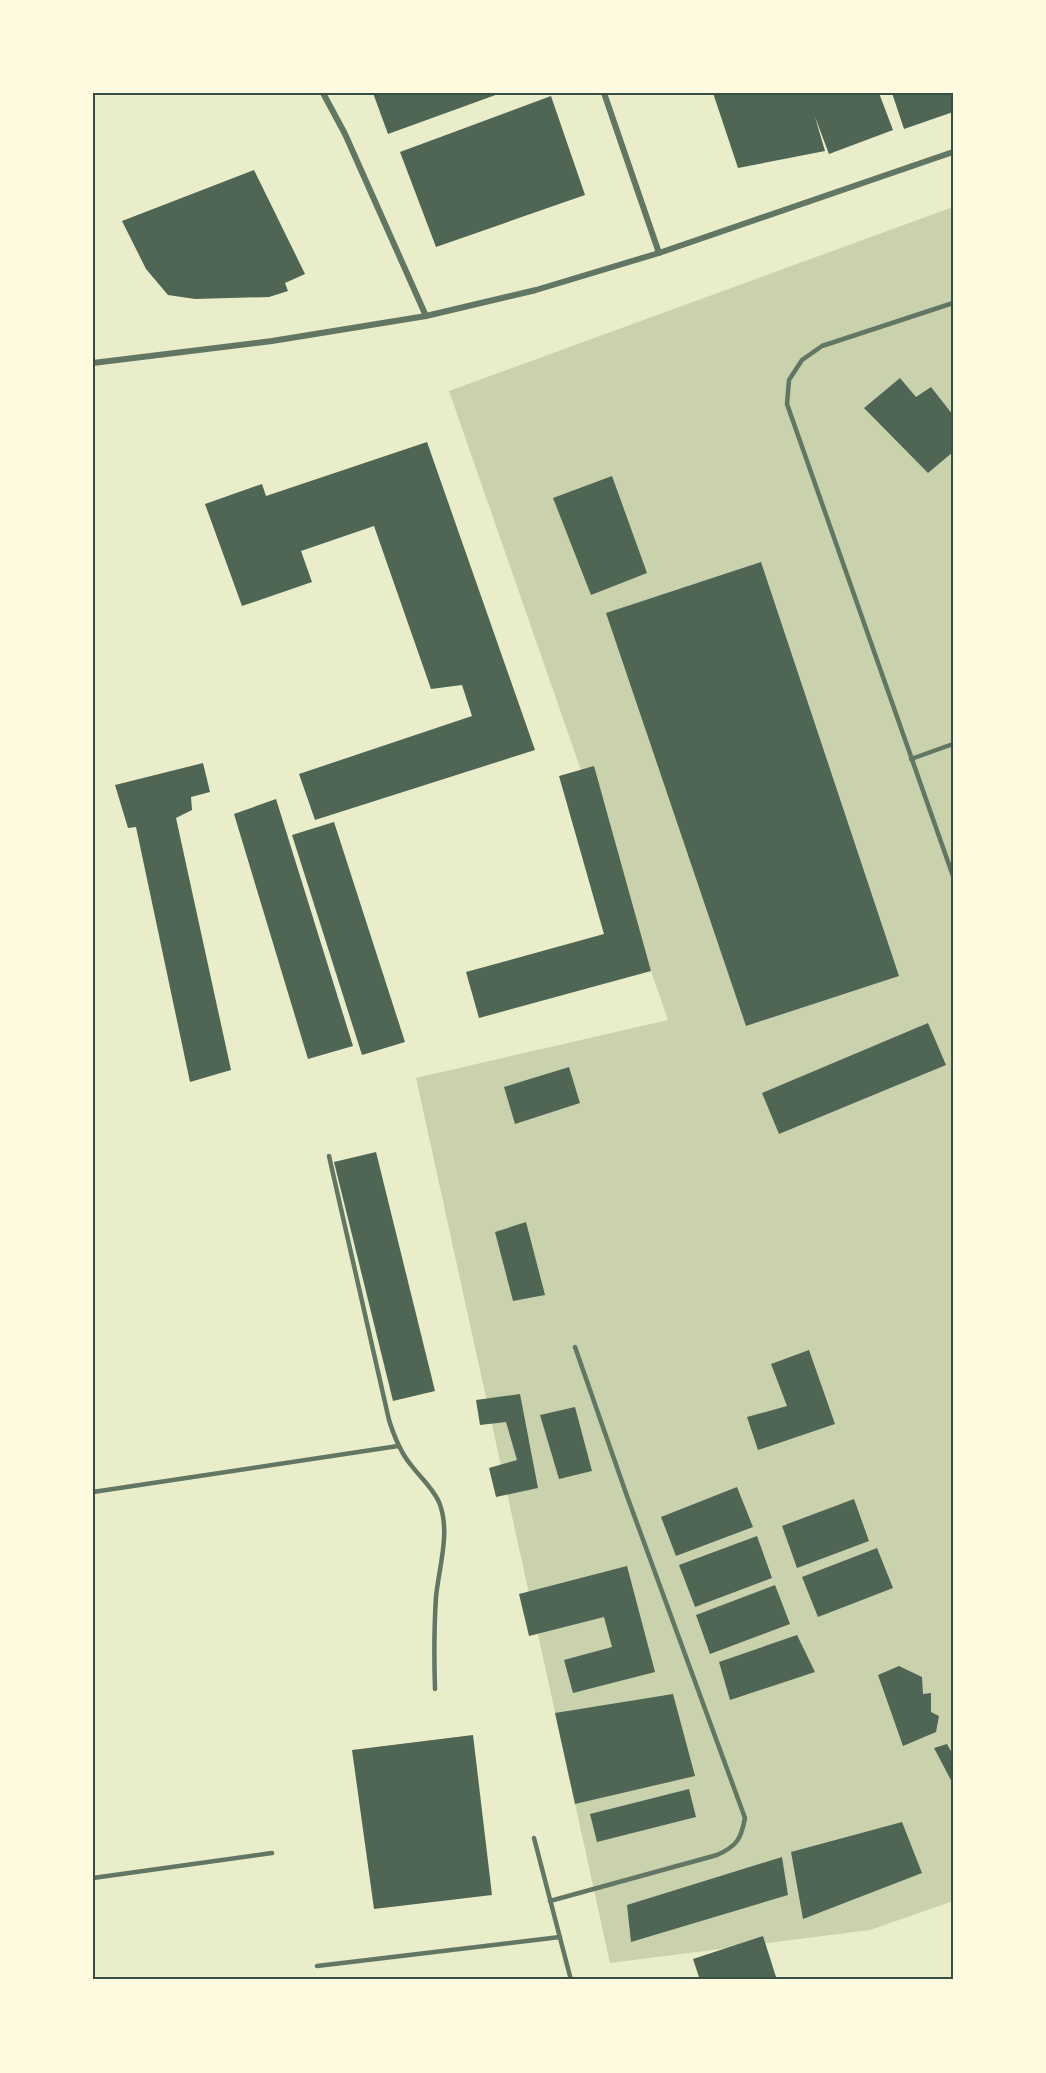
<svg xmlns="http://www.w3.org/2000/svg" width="1046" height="2073" font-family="'Open Sans',sans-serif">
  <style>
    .green { fill: #cad2ad }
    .building { fill: #4f6655 }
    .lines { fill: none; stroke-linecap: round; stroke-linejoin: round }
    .service { stroke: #617663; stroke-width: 4.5 }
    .minor { stroke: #617663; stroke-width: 6 }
    .neatline { fill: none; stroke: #344e41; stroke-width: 2 }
  </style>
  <rect width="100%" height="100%" fill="#e9edc9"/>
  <path class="green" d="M953,207V1901L870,1930L610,1963L416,1078L668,1020L449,391Z"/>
  <g class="building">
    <path d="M373,93H501L388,134Z"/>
    <path d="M713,93H879L893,130L829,154L815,117L825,151L738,168Z"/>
    <path d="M892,93H953V112L904,129Z"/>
    <path d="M551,96L585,195L436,247L400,152Z"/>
    <path d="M254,170L305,274L285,283L288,291L269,297L195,299L168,295L146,269L122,221Z"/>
    <path d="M900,378L916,397L931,387L953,415V452L928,473L864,408Z"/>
    <path d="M427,442L535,750L315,820L299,774L472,716L462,685L431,689L374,526L301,551L312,582L242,606L205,504L262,484L266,496Z"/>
    <path d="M612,476L647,573L591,595L553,498Z"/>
    <path d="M761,562L899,976L746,1026L606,613Z"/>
    <path d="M203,763L210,792L191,797L192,810L176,818L231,1070L190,1082L136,827L128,828L115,785Z"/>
    <path d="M594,766L651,971L479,1018L466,972L604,934L559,776Z"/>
    <path d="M276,799L353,1046L308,1059L234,814Z"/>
    <path d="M334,822L405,1042L362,1055L292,835Z"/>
    <path d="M928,1023L946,1065L779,1134L762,1093Z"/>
    <path d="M569,1067L580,1103L515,1124L504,1087Z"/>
    <path d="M376,1152L435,1391L393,1401L334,1162Z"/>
    <path d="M526,1222L545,1295L513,1301L495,1232Z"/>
    <path d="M809,1350L835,1424L758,1450L747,1417L787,1406L771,1364Z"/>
    <path d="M520,1394L538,1488L496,1497L489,1468L517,1460L506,1422L480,1425L476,1400Z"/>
    <path d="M575,1407L592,1471L559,1479L540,1415Z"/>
    <path d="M737,1487L753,1527L676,1556L661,1517Z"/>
    <path d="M854,1499L869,1541L797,1568L782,1526Z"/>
    <path d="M757,1536L772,1578L695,1607L679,1565Z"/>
    <path d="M877,1548L893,1588L818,1617L802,1577Z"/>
    <path d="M627,1566L655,1672L573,1693L564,1660L612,1647L604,1617L529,1636L519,1594Z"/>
    <path d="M775,1585L790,1624L710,1654L696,1615Z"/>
    <path d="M797,1635L815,1672L730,1700L719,1662Z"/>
    <path d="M899,1666L922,1677L923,1694L931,1693V1712L939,1716L936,1732L903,1746L878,1675Z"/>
    <path d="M673,1694L695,1776L575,1804L555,1713Z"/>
    <path d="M473,1735L492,1895L374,1909L352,1750Z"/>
    <path d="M947,1744L953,1755V1784L934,1748Z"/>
    <path d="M689,1789L696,1817L597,1842L590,1814Z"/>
    <path d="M902,1822L922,1873L803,1919L791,1852Z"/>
    <path d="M782,1857L788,1895L631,1942L627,1905Z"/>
    <path d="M763,1936L776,1977L768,1980H700L693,1959Z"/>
  </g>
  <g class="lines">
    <g class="service">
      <path d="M953,303L822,346L802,360L789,380L787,404L953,876"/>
      <path d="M911,759L953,744"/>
      <path d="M329,1156L389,1420C394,1436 400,1452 411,1465C420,1477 433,1488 439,1502C451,1532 439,1566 436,1597C434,1628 434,1658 435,1689"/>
      <path d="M93,1492L398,1446"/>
      <path d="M534,1838L571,1980"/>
      <path d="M93,1878L272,1853"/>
      <path d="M550,1901L717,1855C737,1846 741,1839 745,1818L627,1496L575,1347"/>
      <path d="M317,1966L560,1937"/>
    </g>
    <g class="minor">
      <path d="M323,93L345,134L426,316"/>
      <path d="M604,93L659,253"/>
      <path d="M93,363L272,341L426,316L536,290L659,253L953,152"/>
    </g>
  </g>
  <rect width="1046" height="2073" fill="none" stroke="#fefae0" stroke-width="189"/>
  <rect x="94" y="94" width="858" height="1884" class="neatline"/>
</svg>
